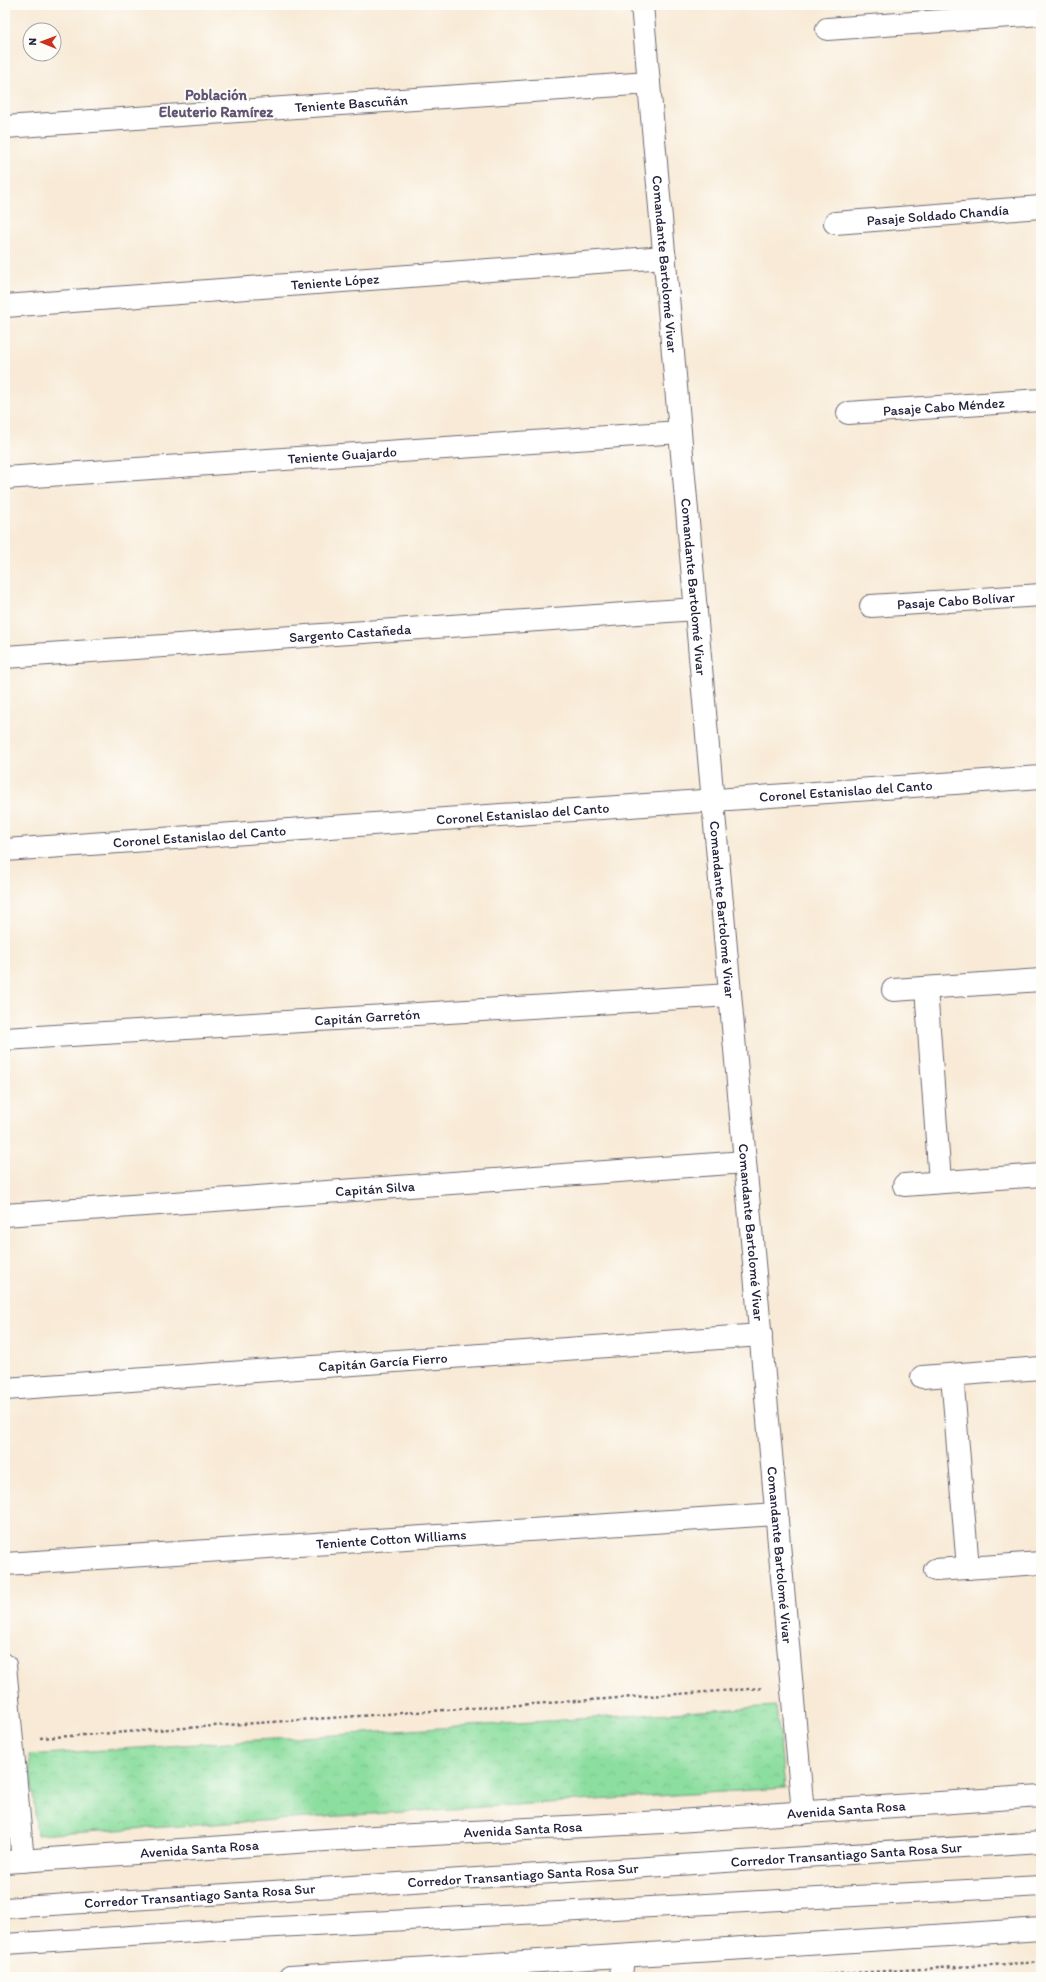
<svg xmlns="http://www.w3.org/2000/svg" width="1046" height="1982" font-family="Itim,sans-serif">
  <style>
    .park { fill: url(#park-crowns); stroke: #57806d }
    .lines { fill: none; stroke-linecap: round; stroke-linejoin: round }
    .service-casing { stroke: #6d6871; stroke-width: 22 }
    .minor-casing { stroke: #6d6871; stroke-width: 24 }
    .primary-casing { stroke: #6d6871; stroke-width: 24 }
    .path { stroke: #6d6871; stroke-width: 2.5; stroke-dasharray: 3 3; stroke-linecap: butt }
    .service { stroke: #fff; stroke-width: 20 }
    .minor { stroke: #fff; stroke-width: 22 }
    .primary { stroke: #fff; stroke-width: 22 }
    .labels { text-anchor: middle; stroke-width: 4; stroke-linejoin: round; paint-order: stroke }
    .street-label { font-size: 14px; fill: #22223b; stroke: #fdfcf7 }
    .neighbourhood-label { font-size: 15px; font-weight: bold; fill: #605376; stroke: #fdfcf7 }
  </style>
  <defs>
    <pattern id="park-crowns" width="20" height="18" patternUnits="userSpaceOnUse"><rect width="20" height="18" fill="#8cde9f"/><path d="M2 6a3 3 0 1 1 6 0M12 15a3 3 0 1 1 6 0" fill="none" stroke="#78be8a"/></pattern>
  </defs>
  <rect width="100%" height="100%" fill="#fdfcf7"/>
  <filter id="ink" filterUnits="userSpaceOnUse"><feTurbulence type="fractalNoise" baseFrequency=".025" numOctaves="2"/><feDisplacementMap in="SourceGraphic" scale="8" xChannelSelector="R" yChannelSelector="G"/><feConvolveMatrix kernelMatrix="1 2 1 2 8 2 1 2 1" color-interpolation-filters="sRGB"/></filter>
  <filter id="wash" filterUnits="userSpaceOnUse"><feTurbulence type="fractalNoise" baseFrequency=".012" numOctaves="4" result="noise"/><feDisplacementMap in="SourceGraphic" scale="16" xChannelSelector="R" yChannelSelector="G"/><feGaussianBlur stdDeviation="0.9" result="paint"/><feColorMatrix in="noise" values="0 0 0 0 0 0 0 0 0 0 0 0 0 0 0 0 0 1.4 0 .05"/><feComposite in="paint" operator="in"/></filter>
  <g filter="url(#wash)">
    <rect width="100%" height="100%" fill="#f8ead6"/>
    <path class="park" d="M776,1706L785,1788L37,1835L29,1755Z"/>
  </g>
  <g filter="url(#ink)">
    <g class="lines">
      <defs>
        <g id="service">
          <path id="s1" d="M5,1908L1041,1842"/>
          <path d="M5,1944L241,1929L1041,1886"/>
        </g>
        <g id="minor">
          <path id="s2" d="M642,5L803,1813"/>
          <path d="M827,29L1041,14"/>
          <path id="s3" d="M5,127L649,83"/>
          <path id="s4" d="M835,223L1041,207"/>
          <path id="s5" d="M5,306L665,257"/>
          <path id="s6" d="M848,413L1041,400"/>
          <path id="s7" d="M5,478L680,432"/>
          <path id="s8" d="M871,606L1041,595"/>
          <path id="s9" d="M5,657L696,609"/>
          <path id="s10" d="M5,850L1041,777"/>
          <path d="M926,988L940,1182"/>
          <path d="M893,990L1041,980"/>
          <path id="s11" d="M5,1039L730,995"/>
          <path d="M904,1185L1041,1175"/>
          <path id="s12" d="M5,1215L745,1162"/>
          <path d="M952,1375L968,1568"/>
          <path d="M922,1377L1041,1368"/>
          <path id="s13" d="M5,1389L761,1335"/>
          <path id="s14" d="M5,1564L777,1514"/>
          <path d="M935,1570L1041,1563"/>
          <path d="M5,1665L23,1861"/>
          <path d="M621,1977L623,1956"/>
        </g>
        <g id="primary">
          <path id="s15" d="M5,1862L355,1838L663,1822L1041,1796"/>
          <path d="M290,1977L1041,1929"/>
        </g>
      </defs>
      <use href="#service" class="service-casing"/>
      <use href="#minor" class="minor-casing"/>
      <use href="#primary" class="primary-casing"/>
      <g class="path">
        <path d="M40,1738L764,1688"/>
        <path d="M786,1977L1041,1962"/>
      </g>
      <use href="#service" class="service"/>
      <use href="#minor" class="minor"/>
      <use href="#primary" class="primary"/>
    </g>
  </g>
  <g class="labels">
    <g class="street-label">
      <text dy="5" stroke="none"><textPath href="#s3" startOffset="347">Teniente Bascuñán</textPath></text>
      <text dy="5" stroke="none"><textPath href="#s4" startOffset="103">Pasaje Soldado Chandía</textPath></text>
      <text dy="5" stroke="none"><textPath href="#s2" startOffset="260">Comandante Bartolomé Vivar</textPath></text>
      <text dy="5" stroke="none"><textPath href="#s5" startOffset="331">Teniente López</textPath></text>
      <text dy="5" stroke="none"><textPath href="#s6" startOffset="96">Pasaje Cabo Méndez</textPath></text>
      <text dy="5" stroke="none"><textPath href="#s7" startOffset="338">Teniente Guajardo</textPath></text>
      <text dy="5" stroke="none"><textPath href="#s2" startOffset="584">Comandante Bartolomé Vivar</textPath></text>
      <text dy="5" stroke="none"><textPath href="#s8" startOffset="85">Pasaje Cabo Bolívar</textPath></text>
      <text dy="5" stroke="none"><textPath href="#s9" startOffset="346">Sargento Castañeda</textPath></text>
      <text dy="5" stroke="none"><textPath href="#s10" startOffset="843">Coronel Estanislao del Canto</textPath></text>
      <text dy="5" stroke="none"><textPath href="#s10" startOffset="519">Coronel Estanislao del Canto</textPath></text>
      <text dy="5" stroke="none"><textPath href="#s10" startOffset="195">Coronel Estanislao del Canto</textPath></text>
      <text dy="5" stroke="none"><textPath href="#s2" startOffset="908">Comandante Bartolomé Vivar</textPath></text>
      <text dy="5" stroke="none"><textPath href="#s11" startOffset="363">Capitán Garretón</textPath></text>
      <text dy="5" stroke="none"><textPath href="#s12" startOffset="371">Capitán Silva</textPath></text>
      <text dy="5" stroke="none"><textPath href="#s2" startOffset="1232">Comandante Bartolomé Vivar</textPath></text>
      <text dy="5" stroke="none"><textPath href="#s13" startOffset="379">Capitán García Fierro</textPath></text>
      <text dy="5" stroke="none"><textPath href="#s14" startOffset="387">Teniente Cotton Williams</textPath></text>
      <text dy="5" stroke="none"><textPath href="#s2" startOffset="1556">Comandante Bartolomé Vivar</textPath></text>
      <text dy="5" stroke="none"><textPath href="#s15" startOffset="843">Avenida Santa Rosa</textPath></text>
      <text dy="5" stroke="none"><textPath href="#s15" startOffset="519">Avenida Santa Rosa</textPath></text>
      <text dy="5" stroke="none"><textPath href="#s15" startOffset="195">Avenida Santa Rosa</textPath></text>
      <text dy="5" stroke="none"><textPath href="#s1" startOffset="843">Corredor Transantiago Santa Rosa Sur</textPath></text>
      <text dy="5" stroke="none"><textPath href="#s1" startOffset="519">Corredor Transantiago Santa Rosa Sur</textPath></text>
      <text dy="5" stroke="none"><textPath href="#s1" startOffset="195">Corredor Transantiago Santa Rosa Sur</textPath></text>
    </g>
    <g class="neighbourhood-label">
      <text x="216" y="100">Población<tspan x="216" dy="17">Eleuterio Ramírez</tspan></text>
    </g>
  </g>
  <rect width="1046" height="1982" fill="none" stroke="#fdfcf7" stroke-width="20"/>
  <g transform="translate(42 42) rotate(271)"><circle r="19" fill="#fdfcf7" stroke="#a5a5ac"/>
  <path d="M0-3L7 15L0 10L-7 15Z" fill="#c8321e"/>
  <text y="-6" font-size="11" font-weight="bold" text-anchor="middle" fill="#22223b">N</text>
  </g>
</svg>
